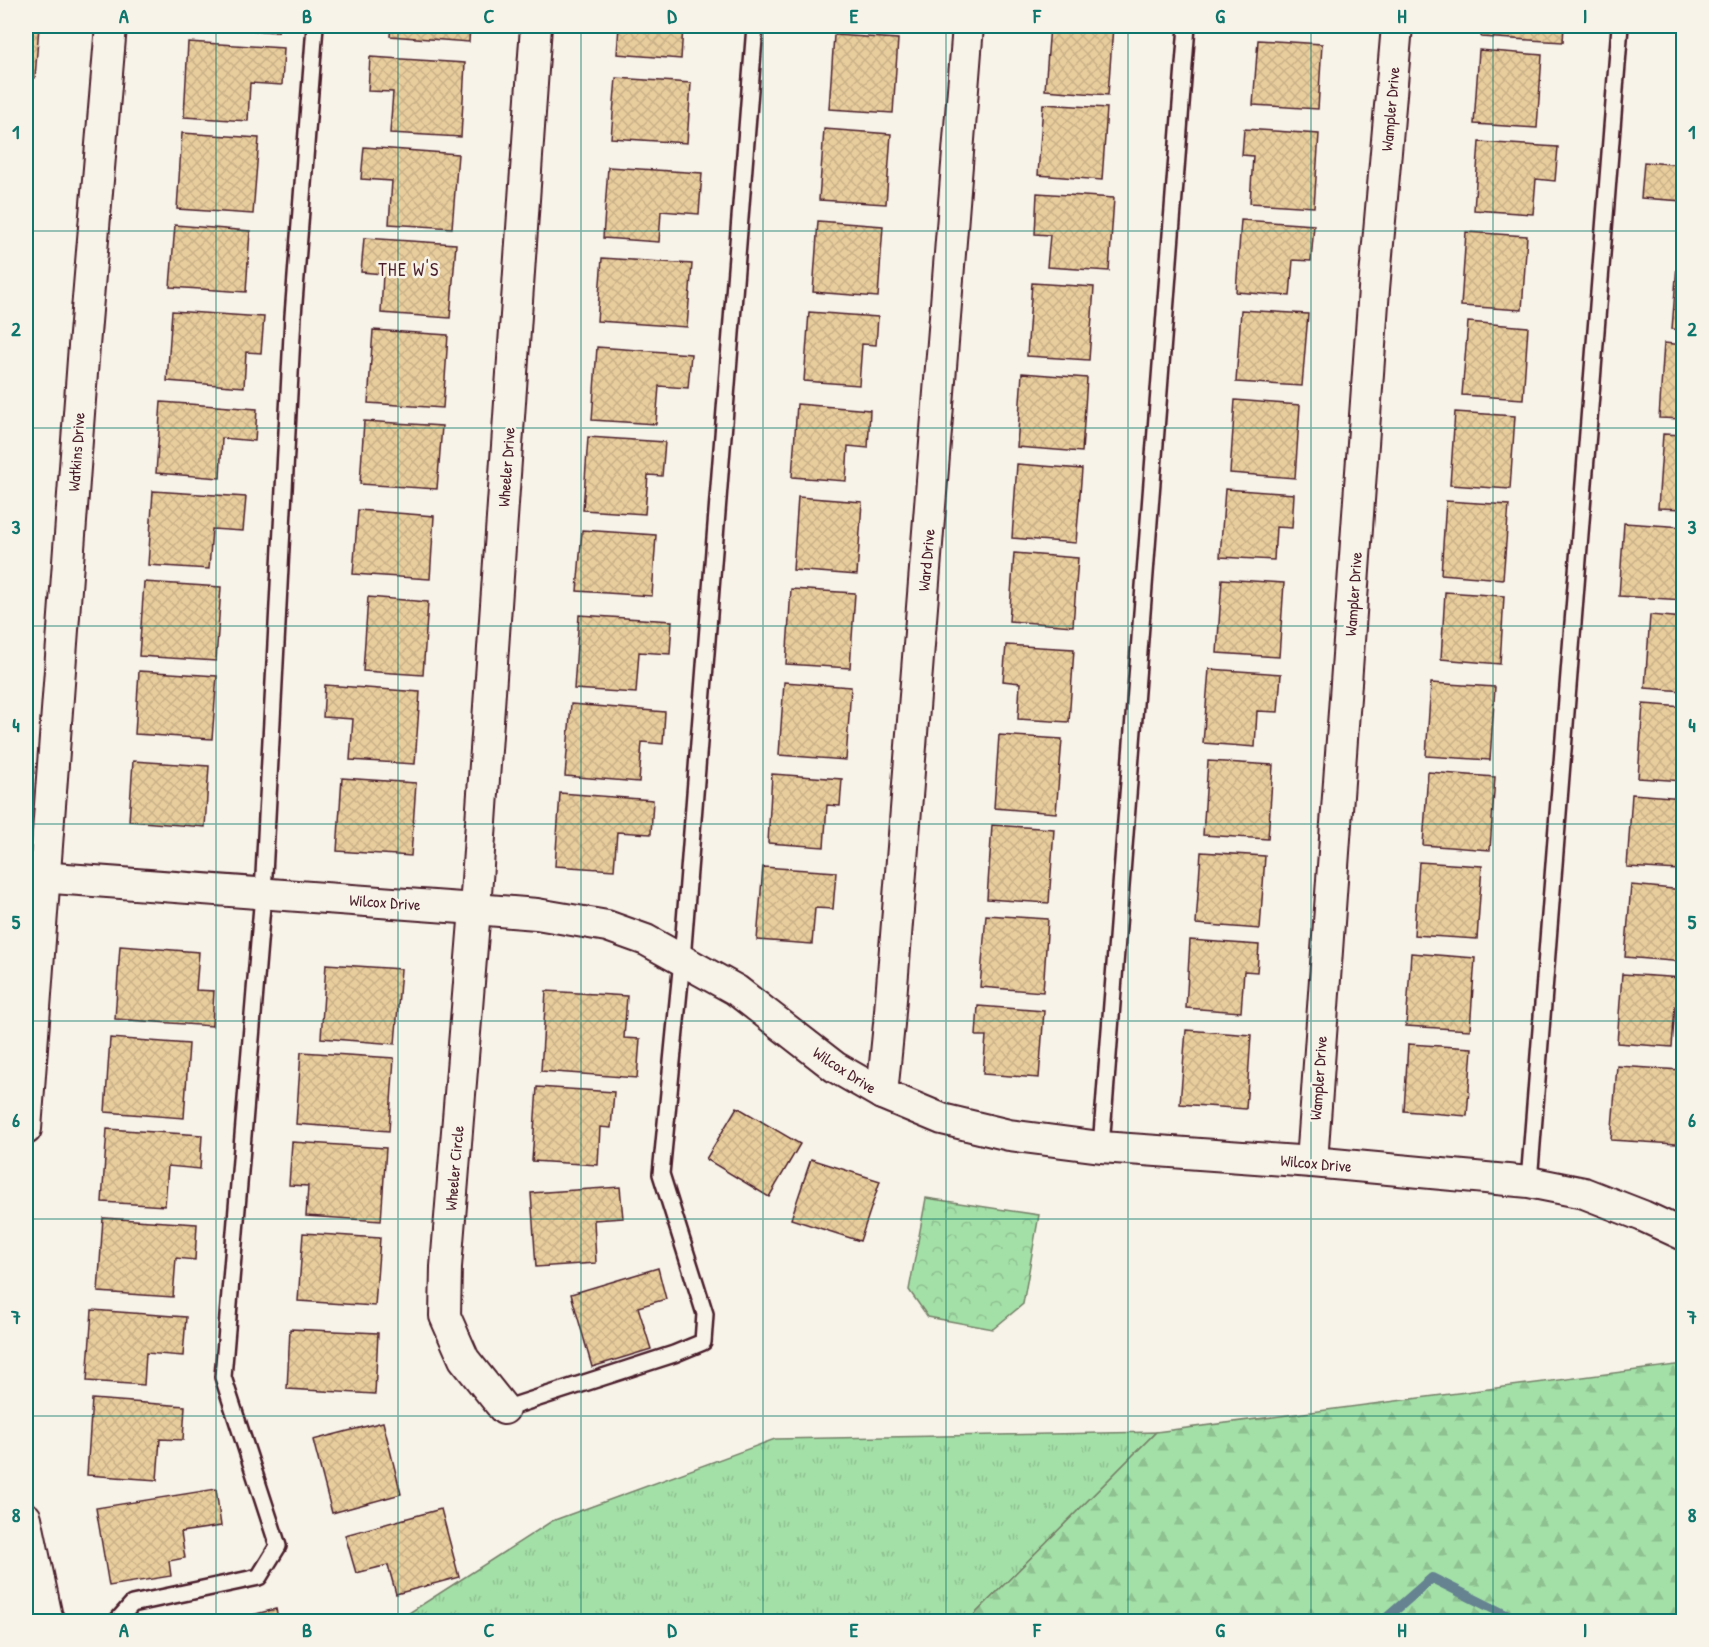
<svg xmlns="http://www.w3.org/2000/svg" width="1709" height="1647" font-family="'Patrick Hand',sans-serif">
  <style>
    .grass { fill: url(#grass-tufts); stroke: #768069; stroke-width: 1.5 }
    .forest { fill: url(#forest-firs); stroke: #768069; stroke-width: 1.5 }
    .park { fill: url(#park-crowns); stroke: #768069; stroke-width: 1.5 }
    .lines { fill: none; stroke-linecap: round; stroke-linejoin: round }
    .stream { stroke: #658390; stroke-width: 10 }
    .building { fill: url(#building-cross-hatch); stroke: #4a1f2b; stroke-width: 1.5 }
    .lane-casing { stroke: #4a1f2b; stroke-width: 20 }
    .street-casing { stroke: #4a1f2b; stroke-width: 34 }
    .lane { stroke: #f7f3e8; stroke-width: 15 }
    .street { stroke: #f7f3e8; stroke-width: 30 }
    .grid { fill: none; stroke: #0f766e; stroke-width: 1.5; stroke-opacity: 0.55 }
    .labels { text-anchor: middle; stroke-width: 5; stroke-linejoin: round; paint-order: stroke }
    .street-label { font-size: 16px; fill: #4a1f2b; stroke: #f7f3e8 }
    .neighbourhood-label { font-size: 18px; letter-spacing: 1.5px; fill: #4a1f2b; stroke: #f7f3e8 }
    .neatline { fill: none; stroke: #0f766e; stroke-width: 2 }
    .grid-label { font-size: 20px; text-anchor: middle; font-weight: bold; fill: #0f766e }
  </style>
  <defs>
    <pattern id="grass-tufts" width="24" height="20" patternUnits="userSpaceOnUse" patternTransform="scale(1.5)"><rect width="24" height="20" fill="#a3e0a7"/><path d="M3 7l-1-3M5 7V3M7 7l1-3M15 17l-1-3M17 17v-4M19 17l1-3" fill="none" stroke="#8ec090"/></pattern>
    <pattern id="forest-firs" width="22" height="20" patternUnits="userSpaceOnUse" patternTransform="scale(1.5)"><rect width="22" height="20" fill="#a3e0a7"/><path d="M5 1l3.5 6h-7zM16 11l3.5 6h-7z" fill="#8ec090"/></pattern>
    <pattern id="park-crowns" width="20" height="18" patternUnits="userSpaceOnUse" patternTransform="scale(1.5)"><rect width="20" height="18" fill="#a3e0a7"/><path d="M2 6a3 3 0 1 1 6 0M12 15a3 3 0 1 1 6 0" fill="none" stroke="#8ec090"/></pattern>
    <pattern id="building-cross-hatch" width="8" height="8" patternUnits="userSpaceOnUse" patternTransform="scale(1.5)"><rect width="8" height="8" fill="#e9ce9d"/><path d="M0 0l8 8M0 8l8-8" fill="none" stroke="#c9b087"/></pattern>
  </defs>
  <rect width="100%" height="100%" fill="#f7f3e8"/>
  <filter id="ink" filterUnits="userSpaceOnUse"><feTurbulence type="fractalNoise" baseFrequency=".0167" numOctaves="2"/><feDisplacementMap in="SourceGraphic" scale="12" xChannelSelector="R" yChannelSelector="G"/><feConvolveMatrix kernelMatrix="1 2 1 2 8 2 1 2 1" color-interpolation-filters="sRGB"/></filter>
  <g filter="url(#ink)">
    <path class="grass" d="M1156,1432L968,1621L395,1622L552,1521L775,1439Z"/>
    <path class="forest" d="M1683,1364V1621H968L1156,1432Z"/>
    <path class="park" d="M926,1198L1039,1215L1023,1304L993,1329L928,1317L909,1290Z"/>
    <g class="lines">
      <path class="stream" d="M1382,1622L1432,1578L1520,1622"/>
    </g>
    <g class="building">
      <path d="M26,26H39L35,78L26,77Z"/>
      <path d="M190,26H279L278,32Z"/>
      <path d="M391,26H470L469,42L390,36Z"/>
      <path d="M619,26H683L681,59L617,54Z"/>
      <path d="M1050,26H1113L1108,95L1045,90Z"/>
      <path d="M1482,26H1564L1563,42L1481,37Z"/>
      <path d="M834,35L898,39L893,113L829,109Z"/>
      <path d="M1258,40L1322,44L1318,109L1253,105Z"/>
      <path d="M188,42L284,48L282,85L250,83L248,121L184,117Z"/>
      <path d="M1479,50L1542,55L1537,128L1474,124Z"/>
      <path d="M370,57L465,63L461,137L390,133L393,92L368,91Z"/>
      <path d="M616,78L691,83L687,143L611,138Z"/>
      <path d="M26,100H33L28,175L26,174Z"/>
      <path d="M1043,104L1107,108L1102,180L1038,175Z"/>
      <path d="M824,129L891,134L886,204L819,200Z"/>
      <path d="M1244,129L1319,134L1314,207L1250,203L1253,156L1242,155Z"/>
      <path d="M182,133L259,138L253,214L177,209Z"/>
      <path d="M1479,142L1558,147L1555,181L1536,179L1533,214L1474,210Z"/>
      <path d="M364,147L458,154L452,228L389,224L392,181L361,179Z"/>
      <path d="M1644,162L1684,165V238H1680L1683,201L1641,198Z"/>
      <path d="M608,167L702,173L699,214L661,211L659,242L603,238Z"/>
      <path d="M1037,193L1114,198L1109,271L1047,267L1050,235L1035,234Z"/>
      <path d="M1241,220L1314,225L1311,261L1293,260L1290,296L1236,292Z"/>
      <path d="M818,221L883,226L878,297L813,292Z"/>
      <path d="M175,225L250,231L246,292L170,287Z"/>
      <path d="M1466,232L1527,236L1522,310L1461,306Z"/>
      <path d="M364,238L456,244L450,318L381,313L383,274L361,272Z"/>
      <path d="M1678,252L1684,253V330L1672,329Z"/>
      <path d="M602,258L692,264L687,327L597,321Z"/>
      <path d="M1032,283L1094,287L1089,360L1027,356Z"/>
      <path d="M1241,310L1308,314L1302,386L1236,382Z"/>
      <path d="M172,311L264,317L261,353L246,352L244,387L167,381Z"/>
      <path d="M809,312L878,317L876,345L862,344L859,385L804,381Z"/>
      <path d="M1468,322L1528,327L1523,399L1462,395Z"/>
      <path d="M373,330L448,335L443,408L368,403Z"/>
      <path d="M1664,343L1684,345V419L1659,418Z"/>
      <path d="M597,347L691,354L688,388L659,386L656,424L592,420Z"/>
      <path d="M1022,373L1087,378L1082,452L1017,447Z"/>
      <path d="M1235,400L1300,405L1295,478L1230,473Z"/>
      <path d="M161,402L257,409L255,441L222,438L220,478L156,473Z"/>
      <path d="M797,404L870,410L868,448L848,446L846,481L792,477Z"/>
      <path d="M1455,412L1515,416L1510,489L1450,485Z"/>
      <path d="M364,421L442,426L437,489L360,484Z"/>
      <path d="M1663,434L1684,435V509L1658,508Z"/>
      <path d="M588,437L665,442L662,476L648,475L645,514L583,510Z"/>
      <path d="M1017,464L1082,469L1076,543L1012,538Z"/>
      <path d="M1225,489L1294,494L1292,528L1276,527L1274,560L1220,557Z"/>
      <path d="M153,491L246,497L243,531L212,529L209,569L148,565Z"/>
      <path d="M798,497L862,502L857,575L793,570Z"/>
      <path d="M1446,501L1509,505L1503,579L1441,574Z"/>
      <path d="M358,510L434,516L430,579L353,574Z"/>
      <path d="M1624,523L1684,527V600L1619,596Z"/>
      <path d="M582,530L656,535L652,596L577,591Z"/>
      <path d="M1014,553L1078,558L1073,626L1009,621Z"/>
      <path d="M1222,579L1284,583L1279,657L1217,653Z"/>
      <path d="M144,582L221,587L216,661L139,656Z"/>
      <path d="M791,589L855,593L850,668L786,664Z"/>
      <path d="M1445,592L1504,596L1500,664L1441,659Z"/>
      <path d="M368,597L428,602L423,675L363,671Z"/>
      <path d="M579,615L672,621L670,654L639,652L636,693L574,689Z"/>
      <path d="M1650,615L1684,618V691L1645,688Z"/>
      <path d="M1006,645L1074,649L1069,722L1018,719L1020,683L1003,681Z"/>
      <path d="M1209,669L1281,674L1278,712L1257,711L1255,747L1203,743Z"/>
      <path d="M139,671L217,676L212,739L135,734Z"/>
      <path d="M784,682L851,687L846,760L779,755Z"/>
      <path d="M1431,683L1495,687L1490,760L1426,756Z"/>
      <path d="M325,685L420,692L415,764L350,760L353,719L323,717Z"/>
      <path d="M571,704L665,712L663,744L642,742L639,782L565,776Z"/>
      <path d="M1643,704L1684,707V781L1638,778Z"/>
      <path d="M999,735L1062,739L1056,813L994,808Z"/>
      <path d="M133,761L209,766L205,827L129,821Z"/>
      <path d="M1208,761L1273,765L1268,839L1203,835Z"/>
      <path d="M1428,772L1495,777L1490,850L1423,845Z"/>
      <path d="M772,774L842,779L840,806L827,805L824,847L768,843Z"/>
      <path d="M342,778L416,783L411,856L337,851Z"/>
      <path d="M560,793L653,800L651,834L617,832L614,870L555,866Z"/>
      <path d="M1632,794L1684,798V834H1682L1679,870L1627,867Z"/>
      <path d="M992,825L1054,829L1049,903L987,899Z"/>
      <path d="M1201,852L1265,856L1260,929L1196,924Z"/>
      <path d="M1419,862L1482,866L1477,939L1414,935Z"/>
      <path d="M763,867L836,872L833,909L815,908L812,944L757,940Z"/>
      <path d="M1631,885L1684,890V962L1625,957Z"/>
      <path d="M986,915L1048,919L1043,992L980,987Z"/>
      <path d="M1190,940L1259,945L1257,972L1244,971L1241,1012L1186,1008Z"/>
      <path d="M120,946L199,952L196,990L214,991L212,1026L115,1019Z"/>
      <path d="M1411,953L1475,958L1470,1030L1406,1026Z"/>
      <path d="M326,964L401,969L395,1044L321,1038Z"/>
      <path d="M1622,974L1684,978V1007L1675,1006L1672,1047L1617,1043Z"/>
      <path d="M546,991L627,996L624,1038L640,1039L637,1078L541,1071Z"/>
      <path d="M978,1006L1044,1011L1039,1078L983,1074L986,1036H976Z"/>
      <path d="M1186,1030L1251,1035L1246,1109L1180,1104Z"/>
      <path d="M110,1038L189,1044L184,1118L105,1112Z"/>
      <path d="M1408,1044L1472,1048L1467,1116L1404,1111Z"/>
      <path d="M301,1052L394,1058L389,1131L296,1124Z"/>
      <path d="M1617,1066L1681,1070L1676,1144L1611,1140Z"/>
      <path d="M537,1087L614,1092L611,1128L600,1127L598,1165L532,1161Z"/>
      <path d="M737,1107L800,1144L769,1197L706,1159Z"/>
      <path d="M107,1129L202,1135L200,1169L168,1166L165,1206L102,1202Z"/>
      <path d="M292,1142L386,1148L381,1221L306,1216L308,1186L289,1185Z"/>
      <path d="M811,1159L880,1181L860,1241L791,1219Z"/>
      <path d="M620,1187L623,1218L594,1220L596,1263L536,1267L531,1193Z"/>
      <path d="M103,1218L197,1224L195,1260L176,1258L173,1297L98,1292Z"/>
      <path d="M303,1233L380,1238L375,1306L298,1301Z"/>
      <path d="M658,1268L666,1299L638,1307L651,1349L592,1367L571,1294Z"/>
      <path d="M92,1310L186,1317L183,1356L146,1353L144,1385L87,1381Z"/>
      <path d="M290,1329L378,1333L375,1394L287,1389Z"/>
      <path d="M92,1399L185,1406L183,1440L160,1439L157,1480L87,1475Z"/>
      <path d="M383,1422L401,1494L332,1513L313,1440Z"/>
      <path d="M216,1489L221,1526L181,1532L185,1558L169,1561L171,1576L109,1586L96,1508Z"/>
      <path d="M441,1509L459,1577L396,1594L388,1565L356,1573L345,1535Z"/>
      <path d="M276,1609L279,1622H224Z"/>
    </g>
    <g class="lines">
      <defs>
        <g id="lane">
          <path d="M1101,1147L1187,26"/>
          <path d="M1529,1182L1620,26"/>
          <path d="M504,1409L674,1354L703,1342L705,1314L661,1174L682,960L755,26"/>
          <path d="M116,1622L132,1604L259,1577L278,1546L223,1377L263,894L293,316L315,26"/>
        </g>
        <g id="street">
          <path d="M26,876L475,909L537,914L607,926L646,940L736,990L835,1067L882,1094L942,1119L1009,1135L1101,1147L1312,1162L1529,1182L1584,1193L1643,1216L1684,1235"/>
          <path d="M882,1094L889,1024L968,26"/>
          <path d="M26,1129L84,346L111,26"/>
          <path d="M1312,1162L1374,289L1397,26"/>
          <path d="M504,1409L464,1359L445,1316L446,1267L475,909L536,26"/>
          <path d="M26,1518L47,1617L50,1622"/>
        </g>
      </defs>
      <use href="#lane" class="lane-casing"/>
      <use href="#street" class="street-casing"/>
      <use href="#lane" class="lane"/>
      <use href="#street" class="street"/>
    </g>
  </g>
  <path class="grid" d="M216,26V1622M398,26V1622M581,26V1622M763,26V1622M946,26V1622M1128,26V1622M1311,26V1622M1493,26V1622M26,231H1684M26,428H1684M26,626H1684M26,824H1684M26,1021H1684M26,1219H1684M26,1416H1684"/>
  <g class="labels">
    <g class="street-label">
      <text transform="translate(1390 109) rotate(-85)" y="6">Wampler Drive</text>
      <text transform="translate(76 452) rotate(-86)" y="6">Watkins Drive</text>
      <text transform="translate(506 467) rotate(-86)" y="6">Wheeler Drive</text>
      <text transform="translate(926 560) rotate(-85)" y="6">Ward Drive</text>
      <text transform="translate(1353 594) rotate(-86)" y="6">Wampler Drive</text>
      <text transform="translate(385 902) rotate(4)" y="6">Wilcox Drive</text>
      <text transform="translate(845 1070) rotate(33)" y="6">Wilcox Drive</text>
      <text transform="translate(1318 1078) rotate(-86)" y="6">Wampler Drive</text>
      <text transform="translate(1316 1163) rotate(5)" y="6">Wilcox Drive</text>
      <text transform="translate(454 1168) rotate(-85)" y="6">Wheeler Circle</text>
    </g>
    <g class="neighbourhood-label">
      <text x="409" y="276">THE W'S</text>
    </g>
  </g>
  <rect width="1709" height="1647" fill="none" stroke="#f7f3e8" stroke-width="66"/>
  <rect x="33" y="33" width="1643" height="1581" class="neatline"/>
  <g class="grid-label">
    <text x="124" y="23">A</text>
    <text x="307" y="23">B</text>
    <text x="489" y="23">C</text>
    <text x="672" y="23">D</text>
    <text x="854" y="23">E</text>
    <text x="1037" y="23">F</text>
    <text x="1220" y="23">G</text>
    <text x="1402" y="23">H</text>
    <text x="1585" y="23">I</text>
    <text x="16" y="139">1</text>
    <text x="1692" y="139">1</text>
    <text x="16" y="336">2</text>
    <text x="1692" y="336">2</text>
    <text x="16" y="534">3</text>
    <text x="1692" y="534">3</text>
    <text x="16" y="732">4</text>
    <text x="1692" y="732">4</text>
    <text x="16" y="929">5</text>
    <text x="1692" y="929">5</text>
    <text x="16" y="1127">6</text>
    <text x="1692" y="1127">6</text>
    <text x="16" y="1324">7</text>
    <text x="1692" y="1324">7</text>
    <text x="16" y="1522">8</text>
    <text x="1692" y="1522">8</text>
    <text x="124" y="1637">A</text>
    <text x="307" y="1637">B</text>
    <text x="489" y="1637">C</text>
    <text x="672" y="1637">D</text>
    <text x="854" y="1637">E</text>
    <text x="1037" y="1637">F</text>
    <text x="1220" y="1637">G</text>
    <text x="1402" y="1637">H</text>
    <text x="1585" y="1637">I</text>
  </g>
</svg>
